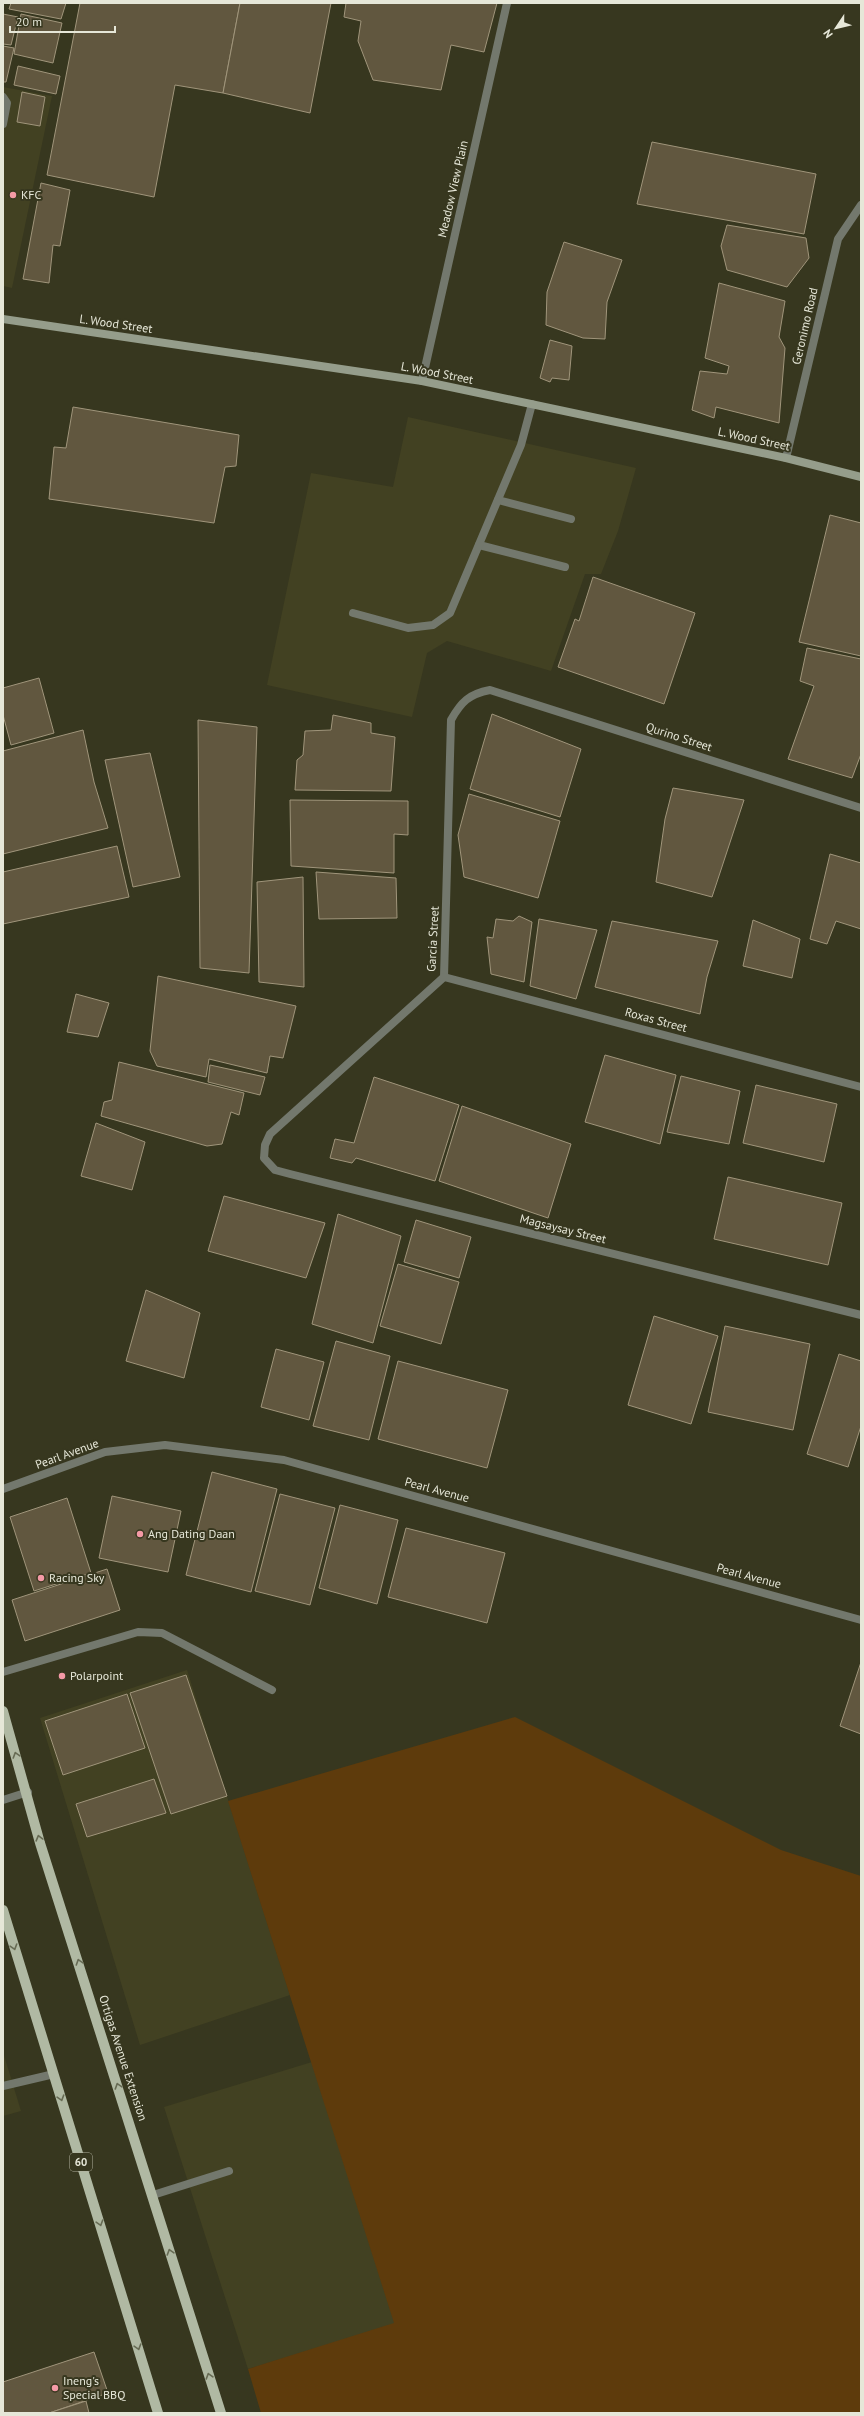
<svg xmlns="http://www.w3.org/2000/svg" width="864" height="2416" font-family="'PT Sans',sans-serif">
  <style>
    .built { fill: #424122 }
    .green { fill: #5e3b0c }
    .building { fill: #61573f; stroke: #a0957b }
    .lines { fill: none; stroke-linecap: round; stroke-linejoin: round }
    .lane { stroke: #73786d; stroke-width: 8 }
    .street { stroke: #73786d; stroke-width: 8 }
    .secondary { stroke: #959d8b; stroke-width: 8 }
    .primary { stroke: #b0b9a3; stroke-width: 10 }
    .oneway { stroke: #676b54 }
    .poi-dot { fill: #f49aa6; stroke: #37371f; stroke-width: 1.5 }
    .labels { text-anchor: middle; stroke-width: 4; stroke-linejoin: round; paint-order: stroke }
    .shield { fill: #37371f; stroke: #b2b2a0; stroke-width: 1 }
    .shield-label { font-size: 11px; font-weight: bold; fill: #e6e7d8 }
    .street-label { font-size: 12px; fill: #e6e7d8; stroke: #37371f }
    .poi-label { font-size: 12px; fill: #e6e7d8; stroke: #37371f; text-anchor: start }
  </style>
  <rect width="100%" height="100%" fill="#37371f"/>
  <g class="built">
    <path d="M3,87L52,96L12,288L3,286Z"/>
    <path d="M408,417L636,468L618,531L601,574H585L551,671L447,641L427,653L412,717L267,685L311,473L393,487Z"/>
    <path d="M187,1670L290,1995L140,2045L40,1718Z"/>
    <path d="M3,2052L21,2111L3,2116Z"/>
    <path d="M312,2062L395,2324L248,2369L164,2107Z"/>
  </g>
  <path class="green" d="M515,1717L781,1850L861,1876V2413H261L248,2369L394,2323L228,1801Z"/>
  <g class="building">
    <path d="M11,3H66L61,19L9,9Z"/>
    <path d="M80,3H240L223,93L175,85L154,197L47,175Z"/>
    <path d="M240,3H331L310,113L223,93Z"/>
    <path d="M346,3H497L484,52L451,45L441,90L373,80L358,41L361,21L344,17Z"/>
    <path d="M3,14L18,17L11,45L3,44Z"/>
    <path d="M21,14L62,23L53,63L14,54Z"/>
    <path d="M3,46L14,48L6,82H3Z"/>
    <path d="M18,66L60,76L56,94L14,85Z"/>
    <path d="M22,92L45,97L40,126L17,122Z"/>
    <path d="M652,142L816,174L804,234L637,204Z"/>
    <path d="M41,183L70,190L60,246L53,245L49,283L23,279Z"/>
    <path d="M727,225L806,238L809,258L787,287L727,270L721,246Z"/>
    <path d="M564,242L622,260L607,302L605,339L583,338L546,325L547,292Z"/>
    <path d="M719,283L785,301L779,337L785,348L779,423L716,407L714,418L692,410L700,371L727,374L729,366L705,358Z"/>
    <path d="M550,340L572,346L569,380L552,378L550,382L540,378Z"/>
    <path d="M73,407L239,435L236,466L225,467L214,523L49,499L54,447L66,448Z"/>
    <path d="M830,515L861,523V656L799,642Z"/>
    <path d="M593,577L695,613L664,704L558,667L575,619L579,621Z"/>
    <path d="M807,648L861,659V754L852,778L788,759L814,686L800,681Z"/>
    <path d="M39,678L54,733L11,745L3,715V688Z"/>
    <path d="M492,714L581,749L560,817L470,789Z"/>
    <path d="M333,715L371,723V733L395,737L391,791L295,790L297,760L303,755L305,731L331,730Z"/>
    <path d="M198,720L257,727L249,973L200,968Z"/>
    <path d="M83,730L94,782L108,828L3,854V751Z"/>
    <path d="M150,753L180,877L133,887L105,760Z"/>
    <path d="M673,788L744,800L712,897L656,882L665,819Z"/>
    <path d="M469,794L560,821L538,898L464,877L458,835Z"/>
    <path d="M290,800L408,801V835L394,834V873L291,866Z"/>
    <path d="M117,846L129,897L3,924V872Z"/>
    <path d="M830,854L861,863V929L836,921L827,944L810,939Z"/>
    <path d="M316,872L396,878L397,918L319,919Z"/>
    <path d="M303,877L304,987L259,982L257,882Z"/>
    <path d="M519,916L532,922L524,982L491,974L487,937L493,938L496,919L513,921Z"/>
    <path d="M539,919L597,930L576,999L530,986Z"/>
    <path d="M753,920L800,939L792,978L743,966Z"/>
    <path d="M612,921L718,941L707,977L700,1014L595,987Z"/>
    <path d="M158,976L296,1006L283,1058L270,1056L267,1073L209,1059L206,1077L157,1066L150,1051Z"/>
    <path d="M76,994L109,1003L98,1037L67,1032Z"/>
    <path d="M605,1055L676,1075L660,1144L585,1122Z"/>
    <path d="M119,1062L244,1093L239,1115L231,1112L222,1144L207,1146L101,1116L104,1102L112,1100Z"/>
    <path d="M210,1065L265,1077L260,1095L208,1082Z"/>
    <path d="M681,1076L740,1091L729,1144L667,1132Z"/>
    <path d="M374,1077L459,1105L435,1181L356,1158L352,1163L330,1158L335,1139L354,1143Z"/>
    <path d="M756,1085L837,1104L824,1162L743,1143Z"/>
    <path d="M462,1106L571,1144L548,1218L439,1181Z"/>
    <path d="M96,1123L145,1142L132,1190L81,1176Z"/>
    <path d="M728,1177L842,1203L828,1265L714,1239Z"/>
    <path d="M224,1196L325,1223L306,1278L208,1251Z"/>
    <path d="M338,1214L401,1236L373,1343L312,1324Z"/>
    <path d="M416,1220L471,1237L459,1278L404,1262Z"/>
    <path d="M398,1264L459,1282L441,1344L380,1326Z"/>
    <path d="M146,1290L200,1313L184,1378L126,1361Z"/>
    <path d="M654,1316L718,1336L691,1424L628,1405Z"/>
    <path d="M725,1326L810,1344L793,1430L708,1412Z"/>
    <path d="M336,1341L390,1356L369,1440L313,1426Z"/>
    <path d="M276,1349L324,1362L309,1420L261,1407Z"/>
    <path d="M839,1354L861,1361V1426L848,1467L807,1454Z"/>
    <path d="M398,1361L508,1390L487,1468L378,1439Z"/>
    <path d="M212,1472L277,1489L251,1592L186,1575Z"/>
    <path d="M280,1494L335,1508L310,1605L255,1591Z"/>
    <path d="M112,1496L181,1511L168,1572L99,1558Z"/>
    <path d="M67,1498L91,1573L34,1591L10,1517Z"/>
    <path d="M340,1505L398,1520L377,1604L319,1588Z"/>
    <path d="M406,1528L505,1553L487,1623L388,1597Z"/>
    <path d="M107,1569L120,1610L25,1641L12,1600Z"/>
    <path d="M861,1662V1734L840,1726Z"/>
    <path d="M186,1675L227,1796L171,1814L130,1693Z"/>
    <path d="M127,1694L145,1748L63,1775L45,1721Z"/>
    <path d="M154,1779L166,1813L87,1837L76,1804Z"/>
    <path d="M94,2352L108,2393L49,2413H3V2382Z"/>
    <path d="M86,2401L89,2413H49Z"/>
  </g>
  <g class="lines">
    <g class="lane">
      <path d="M3,97L7,103L3,124"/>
      <path d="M786,458L838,239L861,205"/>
      <path d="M498,500L571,519"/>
      <path d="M479,545L565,567"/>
      <path d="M353,613L408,628L433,625L450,613L521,445L532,404"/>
      <path d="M3,1672L138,1632L162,1633L272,1690"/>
      <path d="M3,2086L54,2074"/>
      <path d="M153,2195L229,2171"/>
    </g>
    <g class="street">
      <path d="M422,381L507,3"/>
      <path d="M861,808L490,690C469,694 461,702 451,720L444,977L270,1134L265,1145L264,1158L275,1170L290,1174L861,1315"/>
      <path d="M444,977L861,1087"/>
      <path d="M3,1489L105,1452L165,1445L284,1460L861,1620"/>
      <path d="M3,1800L28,1792"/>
    </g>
    <path class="secondary" d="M3,319L422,381L786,458L861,477"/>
    <g class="primary">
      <path d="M3,1711L40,1843L221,2413"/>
      <path d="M3,1910L158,2413"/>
    </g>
  </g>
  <defs><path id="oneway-chevron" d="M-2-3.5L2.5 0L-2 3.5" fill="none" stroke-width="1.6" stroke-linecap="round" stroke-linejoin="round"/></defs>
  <g class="oneway">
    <use href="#oneway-chevron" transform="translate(16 1755) rotate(-107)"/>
    <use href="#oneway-chevron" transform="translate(39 1838) rotate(-105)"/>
    <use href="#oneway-chevron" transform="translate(14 1947) rotate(73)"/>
    <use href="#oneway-chevron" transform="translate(79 1962) rotate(-108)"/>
    <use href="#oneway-chevron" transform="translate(118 2086) rotate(-108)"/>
    <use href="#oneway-chevron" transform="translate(61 2098) rotate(73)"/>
    <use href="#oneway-chevron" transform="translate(100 2223) rotate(73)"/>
    <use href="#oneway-chevron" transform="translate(170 2252) rotate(-107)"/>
    <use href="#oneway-chevron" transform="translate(138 2347) rotate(73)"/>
    <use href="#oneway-chevron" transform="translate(209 2376) rotate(-107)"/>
  </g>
  <g class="poi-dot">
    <circle cx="13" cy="195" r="4"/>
    <circle cx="140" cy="1534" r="4"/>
    <circle cx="41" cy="1578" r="4"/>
    <circle cx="62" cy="1676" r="4"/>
    <circle cx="55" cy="2388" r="4"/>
  </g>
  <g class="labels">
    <rect class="shield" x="70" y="2153" width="22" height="18" rx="3"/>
    <g class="shield-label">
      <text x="81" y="2166">60</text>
    </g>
    <g class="street-label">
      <text transform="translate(453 189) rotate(-77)" y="4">Meadow View Plain</text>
      <text transform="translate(116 324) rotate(8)" y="4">L. Wood Street</text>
      <text transform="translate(805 326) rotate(-77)" y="4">Geronimo Road</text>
      <text transform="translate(437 373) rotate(11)" y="4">L. Wood Street</text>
      <text transform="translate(754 439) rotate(12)" y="4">L. Wood Street</text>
      <text transform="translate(679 737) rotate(18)" y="4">Qurino Street</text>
      <text transform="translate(433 939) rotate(-87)" y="4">Garcia Street</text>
      <text transform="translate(656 1020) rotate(15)" y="4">Roxas Street</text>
      <text transform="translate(563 1229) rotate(14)" y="4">Magsaysay Street</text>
      <text transform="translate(67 1454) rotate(-20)" y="4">Pearl Avenue</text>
      <text transform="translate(437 1490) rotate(15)" y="4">Pearl Avenue</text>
      <text transform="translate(749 1576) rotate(15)" y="4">Pearl Avenue</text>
      <text transform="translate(123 2058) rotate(72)" y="4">Ortigas Avenue Extension</text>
    </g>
    <g class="poi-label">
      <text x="21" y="199">KFC</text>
      <text x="148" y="1538">Ang Dating Daan</text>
      <text x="49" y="1582">Racing Sky</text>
      <text x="70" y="1680">Polarpoint</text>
      <text x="63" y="2385">Ineng's<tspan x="63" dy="14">Special BBQ</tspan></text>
    </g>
  </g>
  <rect width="864" height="2416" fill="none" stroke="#e6e7d8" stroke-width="8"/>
  <g transform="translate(836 28) rotate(235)" stroke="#37371f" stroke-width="3" paint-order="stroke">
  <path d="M0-3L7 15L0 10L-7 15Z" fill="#e6e7d8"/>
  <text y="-6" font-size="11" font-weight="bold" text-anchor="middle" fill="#e6e7d8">N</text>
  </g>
  <path d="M10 26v6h105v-6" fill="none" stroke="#e6e7d8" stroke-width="2"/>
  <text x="16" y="26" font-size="12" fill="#e6e7d8" stroke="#37371f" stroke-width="3" paint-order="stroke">20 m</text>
</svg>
